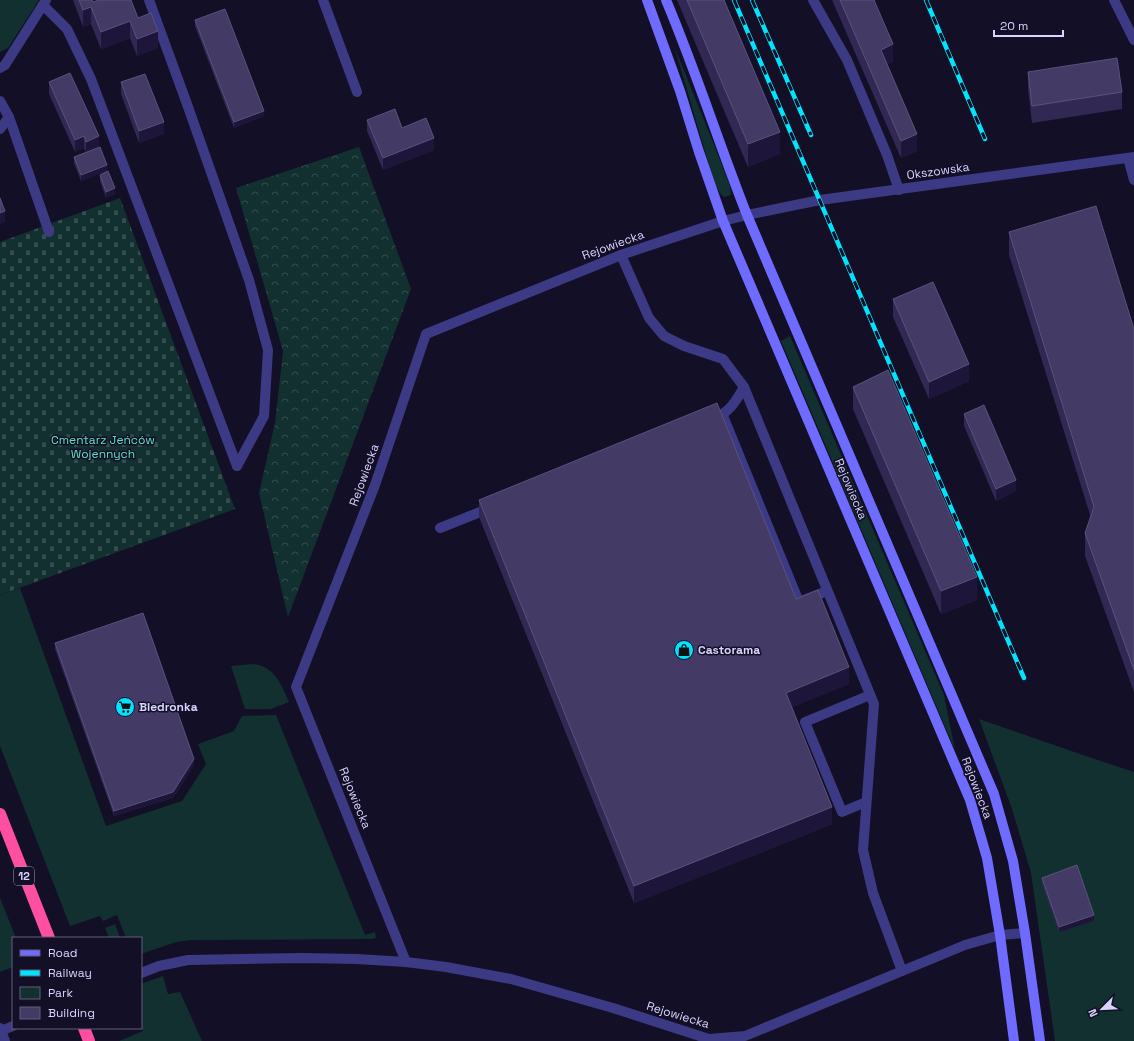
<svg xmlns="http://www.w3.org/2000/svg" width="1134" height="1041" font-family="'Space Grotesk',sans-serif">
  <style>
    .green { fill: #12302f }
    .forest { fill: url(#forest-crowns) }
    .cemetery { fill: url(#cemetery-stones) }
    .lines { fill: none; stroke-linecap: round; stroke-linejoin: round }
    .lane { stroke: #3d3a85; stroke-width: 10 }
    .street { stroke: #3d3a85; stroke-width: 10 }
    .secondary { stroke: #6f6bff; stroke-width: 10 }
    .highway { stroke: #ff4fa3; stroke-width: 12 }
    .rail-casing { stroke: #00e5ff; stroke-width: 4.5 }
    .rail { stroke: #130f26; stroke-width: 3; stroke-dasharray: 9; stroke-linecap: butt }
    .wall { fill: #312854 }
    .shaded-wall { fill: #1d163a }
    .building { fill: #433a66; stroke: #5a527e }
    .labels { text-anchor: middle; stroke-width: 3; stroke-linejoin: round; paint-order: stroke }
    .shield { fill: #130f26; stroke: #9e99be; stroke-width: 1 }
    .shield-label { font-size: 11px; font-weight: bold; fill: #d9d4ff }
    .street-label { font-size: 12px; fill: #d9d4ff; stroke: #130f26 }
    .park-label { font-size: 12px; fill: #5fe0c0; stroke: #130f26 }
    .poi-label { font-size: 12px; font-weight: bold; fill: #d9d4ff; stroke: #130f26; text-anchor: start }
  </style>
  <defs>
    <pattern id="forest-crowns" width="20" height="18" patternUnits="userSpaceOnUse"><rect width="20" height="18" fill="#12302f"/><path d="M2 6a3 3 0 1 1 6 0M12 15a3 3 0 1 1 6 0" fill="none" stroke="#344d4e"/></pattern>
    <pattern id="cemetery-stones" width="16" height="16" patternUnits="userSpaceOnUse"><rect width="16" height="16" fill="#12302f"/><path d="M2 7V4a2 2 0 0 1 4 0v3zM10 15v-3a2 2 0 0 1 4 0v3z" fill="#344d4e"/></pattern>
  </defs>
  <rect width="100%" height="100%" fill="#130f26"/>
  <g class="green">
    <path d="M0,0H39L8,48L0,52Z"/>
    <path d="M674,46L717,152L730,186L731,195L724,197L720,193L714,182Z"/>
    <path d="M790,336L944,695L955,750L781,341Z"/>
    <path d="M20,588L106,826L182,801L206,764L198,744L234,731L242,716L276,715L365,935L375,932L376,938L372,939L192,940L176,942L141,954V938H126L117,915L103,921L100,916L70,926L0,746V595Z"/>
    <path d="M254,664C275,667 281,684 289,702L271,709H245L231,666Z"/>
    <path d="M979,719L1077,753L1134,772V1041H1055L1031,873L1012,809Z"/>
    <path d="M0,898L16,938H13V967L0,972Z"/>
    <path d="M115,924L120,938H109L105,928Z"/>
    <path d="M163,976L168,994L180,992L202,1041H119L143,1031L141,1026V984Z"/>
  </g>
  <path class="forest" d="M359,147L411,289L288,617L259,493L275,423L283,351L236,188Z"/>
  <path class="cemetery" d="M120,198L235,509L0,595V242Z"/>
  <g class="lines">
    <g class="lane">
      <path d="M149,0L187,104L249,280L268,350L264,416L237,466"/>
      <path d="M323,0L357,92"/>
      <path d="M813,0L847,60L887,155L899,190"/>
      <path d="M1114,0L1134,40"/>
      <path d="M43,5L67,29L91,79L237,466"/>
      <path d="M0,68L5,65L46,0"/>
      <path d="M0,101L9,117L49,232"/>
      <path d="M0,129L9,117"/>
      <path d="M1128,158L1134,180"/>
      <path d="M621,255L649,318L664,336L684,346L723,359L744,387L874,704L863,850L873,893L902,971"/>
      <path d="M723,416L799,602L827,591"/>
      <path d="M711,420C729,413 735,403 744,387"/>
      <path d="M440,528L490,508"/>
      <path d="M866,802L842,812L805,722L870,695"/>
    </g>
    <g class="street">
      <path d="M406,962L296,687L375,485L426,334L621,255L723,221L747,215L820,200L1134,157"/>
      <path d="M141,973L159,966L188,960L302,958L357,959L406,962L446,967L511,979L613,1008L709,1039L745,1036L965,945L1000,935L1025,933"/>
      <path d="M0,1028L5,1041"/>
      <path d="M1,1031L13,1026"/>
    </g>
    <g class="secondary">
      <path d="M647,0L680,91L699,152L723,221L970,800L987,858L1000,935L1014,1041"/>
      <path d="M666,0C696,71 719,144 747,215L994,794L1013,861L1025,933L1040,1041"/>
    </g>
    <g class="highway">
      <path d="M0,814L49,938"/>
      <path d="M84,1028L89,1041"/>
    </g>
    <defs>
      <g id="rail">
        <path d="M734,0L1024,678"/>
        <path d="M752,0L811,135"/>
        <path d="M926,0L985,139"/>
      </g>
    </defs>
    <use href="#rail" class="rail-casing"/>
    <use href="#rail" class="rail"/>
  </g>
  <g class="wall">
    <path d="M73,0H92L93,2L138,18L158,48L137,56L130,38L101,49L91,24L83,27Z"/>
    <path d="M677,0H724L780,154L748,167Z"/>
    <path d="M832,0H874L893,62L887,64L917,151L901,158Z"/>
    <path d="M195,20L264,116L234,128L195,26Z"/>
    <path d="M1028,72L1122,92V109L1032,123L1028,89Z"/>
    <path d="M49,82L99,148L107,171L81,181L74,163V157L86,152L84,148L75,152L49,94Z"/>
    <path d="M121,82L164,134L139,143L121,94Z"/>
    <path d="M367,120L402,128L434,150L383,170L367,131Z"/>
    <path d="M100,175L115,194L106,198L100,181Z"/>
    <path d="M1009,232L1134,329V692L1085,556V533L1091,518L1009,255Z"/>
    <path d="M893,299L969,381L929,399L893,317Z"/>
    <path d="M853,387L977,600L941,614L853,409Z"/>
    <path d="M964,414L1016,491L996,501L964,426Z"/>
    <path d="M479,500L796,599L849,684L792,707L832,824L634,903L479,517Z"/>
    <path d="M55,643L194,765L173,798L114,816L55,649Z"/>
    <path d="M1042,878L1094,921L1059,932L1042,884Z"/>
  </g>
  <g class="shaded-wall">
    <path d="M91,7V24L83,27V10Z"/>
    <path d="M130,21V38L101,49V32Z"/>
    <path d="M158,31V48L137,56V39Z"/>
    <path d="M893,44V62L881,67V50Z"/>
    <path d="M264,111V116L234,128V122Z"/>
    <path d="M164,122V134L139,143V131Z"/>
    <path d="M780,132V154L748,167V144Z"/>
    <path d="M917,134V151L901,158V141Z"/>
    <path d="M84,136V148L75,152V140Z"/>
    <path d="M99,136V148L86,153V142Z"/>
    <path d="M434,138V150L383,170V158Z"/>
    <path d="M107,165V171L81,181V175Z"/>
    <path d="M115,188V194L106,198V192Z"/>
    <path d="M5,211V222L0,224V213Z"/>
    <path d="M969,364V381L929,399V382Z"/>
    <path d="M1016,480V491L996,501V489Z"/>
    <path d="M977,577V600L941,614V591Z"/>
    <path d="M849,667V684L786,710V693Z"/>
    <path d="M194,759V765L173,798L114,816V811Z"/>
    <path d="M832,807V824L634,903V886Z"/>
    <path d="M1094,915V921L1059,932V927Z"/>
  </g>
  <g class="building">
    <path d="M79,0H92L93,2L99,0H131L138,18L151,13L158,31L137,39L130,21L101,32L91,7L83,10Z"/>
    <path d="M687,0H724L780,132L748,144Z"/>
    <path d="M840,0H874L893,44L881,50L917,134L901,141Z"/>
    <path d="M225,9L264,111L234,122L195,20Z"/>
    <path d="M1117,58L1122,92L1032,106L1028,72Z"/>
    <path d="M70,73L99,136L86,142L84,136L75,140L49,82Z"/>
    <path d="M145,74L164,122L139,131L121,82Z"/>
    <path d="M395,109L402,128L426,118L434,138L383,158L367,120Z"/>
    <path d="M100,147L107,165L81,175L74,157Z"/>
    <path d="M108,171L115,188L106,192L100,175Z"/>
    <path d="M0,198L5,211L0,213Z"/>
    <path d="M1096,206L1134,329V670L1085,533L1094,507L1009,232Z"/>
    <path d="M933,282L969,364L929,382L893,299Z"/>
    <path d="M888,370L977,577L941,591L853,387Z"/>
    <path d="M717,403L796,599L818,590L849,667L786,693L832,807L634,886L479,500Z"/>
    <path d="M984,405L1016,480L996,489L964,414Z"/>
    <path d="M143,613L194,759L173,792L114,811L55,643Z"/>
    <path d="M1077,865L1094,915L1059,927L1042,878Z"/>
  </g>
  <defs>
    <symbol id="shop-disc" viewBox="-11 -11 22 22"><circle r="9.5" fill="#00e5ff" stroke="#130f26"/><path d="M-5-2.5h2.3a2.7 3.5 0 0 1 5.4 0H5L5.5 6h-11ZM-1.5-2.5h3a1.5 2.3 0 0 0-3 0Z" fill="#111"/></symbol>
    <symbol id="supermarket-disc" viewBox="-11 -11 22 22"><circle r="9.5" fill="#00e5ff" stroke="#130f26"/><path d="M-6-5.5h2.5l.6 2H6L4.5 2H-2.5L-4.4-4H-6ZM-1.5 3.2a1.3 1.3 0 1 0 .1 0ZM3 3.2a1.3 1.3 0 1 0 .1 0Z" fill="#111"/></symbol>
  </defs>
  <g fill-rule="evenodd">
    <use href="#shop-disc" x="673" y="639" width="22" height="22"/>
    <use href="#supermarket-disc" x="114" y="696" width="22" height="22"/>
  </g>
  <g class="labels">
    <rect class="shield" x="14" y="867" width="20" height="18" rx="3"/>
    <g class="shield-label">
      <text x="24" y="880">12</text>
    </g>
    <g class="street-label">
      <text transform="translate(938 171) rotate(-8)" y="4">Okszowska</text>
      <text transform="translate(613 245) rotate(-20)" y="4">Rejowiecka</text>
      <text transform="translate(364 475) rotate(-70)" y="4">Rejowiecka</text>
      <text transform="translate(851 489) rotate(67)" y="4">Rejowiecka</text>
      <text transform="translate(977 788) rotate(69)" y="4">Rejowiecka</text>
      <text transform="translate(355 798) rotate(68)" y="4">Rejowiecka</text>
      <text transform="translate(678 1015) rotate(17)" y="4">Rejowiecka</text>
    </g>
    <g class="park-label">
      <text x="103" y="444">Cmentarz Jeńców<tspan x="103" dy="14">Wojennych</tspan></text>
    </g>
    <g class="poi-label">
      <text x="698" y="654">Castorama</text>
      <text x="139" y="711">Biedronka</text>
    </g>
  </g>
  <rect x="12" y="937" width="130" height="92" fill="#130f26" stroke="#625e7d"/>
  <rect x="20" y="950" width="20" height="6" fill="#6f6bff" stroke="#625e7d"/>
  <text x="48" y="957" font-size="12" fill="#d9d4ff">Road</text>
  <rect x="20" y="970" width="20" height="6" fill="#00e5ff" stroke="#625e7d"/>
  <text x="48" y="977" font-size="12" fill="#d9d4ff">Railway</text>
  <rect x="20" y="987" width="20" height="12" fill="#12302f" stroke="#625e7d"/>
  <text x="48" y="997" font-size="12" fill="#d9d4ff">Park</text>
  <rect x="20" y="1007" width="20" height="12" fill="#433a66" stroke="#625e7d"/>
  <text x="48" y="1017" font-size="12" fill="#d9d4ff">Building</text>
  <g transform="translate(1102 1009) rotate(246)" stroke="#130f26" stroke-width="3" paint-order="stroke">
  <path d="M0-3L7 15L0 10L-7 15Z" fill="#d9d4ff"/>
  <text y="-6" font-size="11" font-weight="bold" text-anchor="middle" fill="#d9d4ff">N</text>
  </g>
  <path d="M994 30v6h69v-6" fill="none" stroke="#d9d4ff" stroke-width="2"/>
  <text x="1000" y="30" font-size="12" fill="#d9d4ff" stroke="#130f26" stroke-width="3" paint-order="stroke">20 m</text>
</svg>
